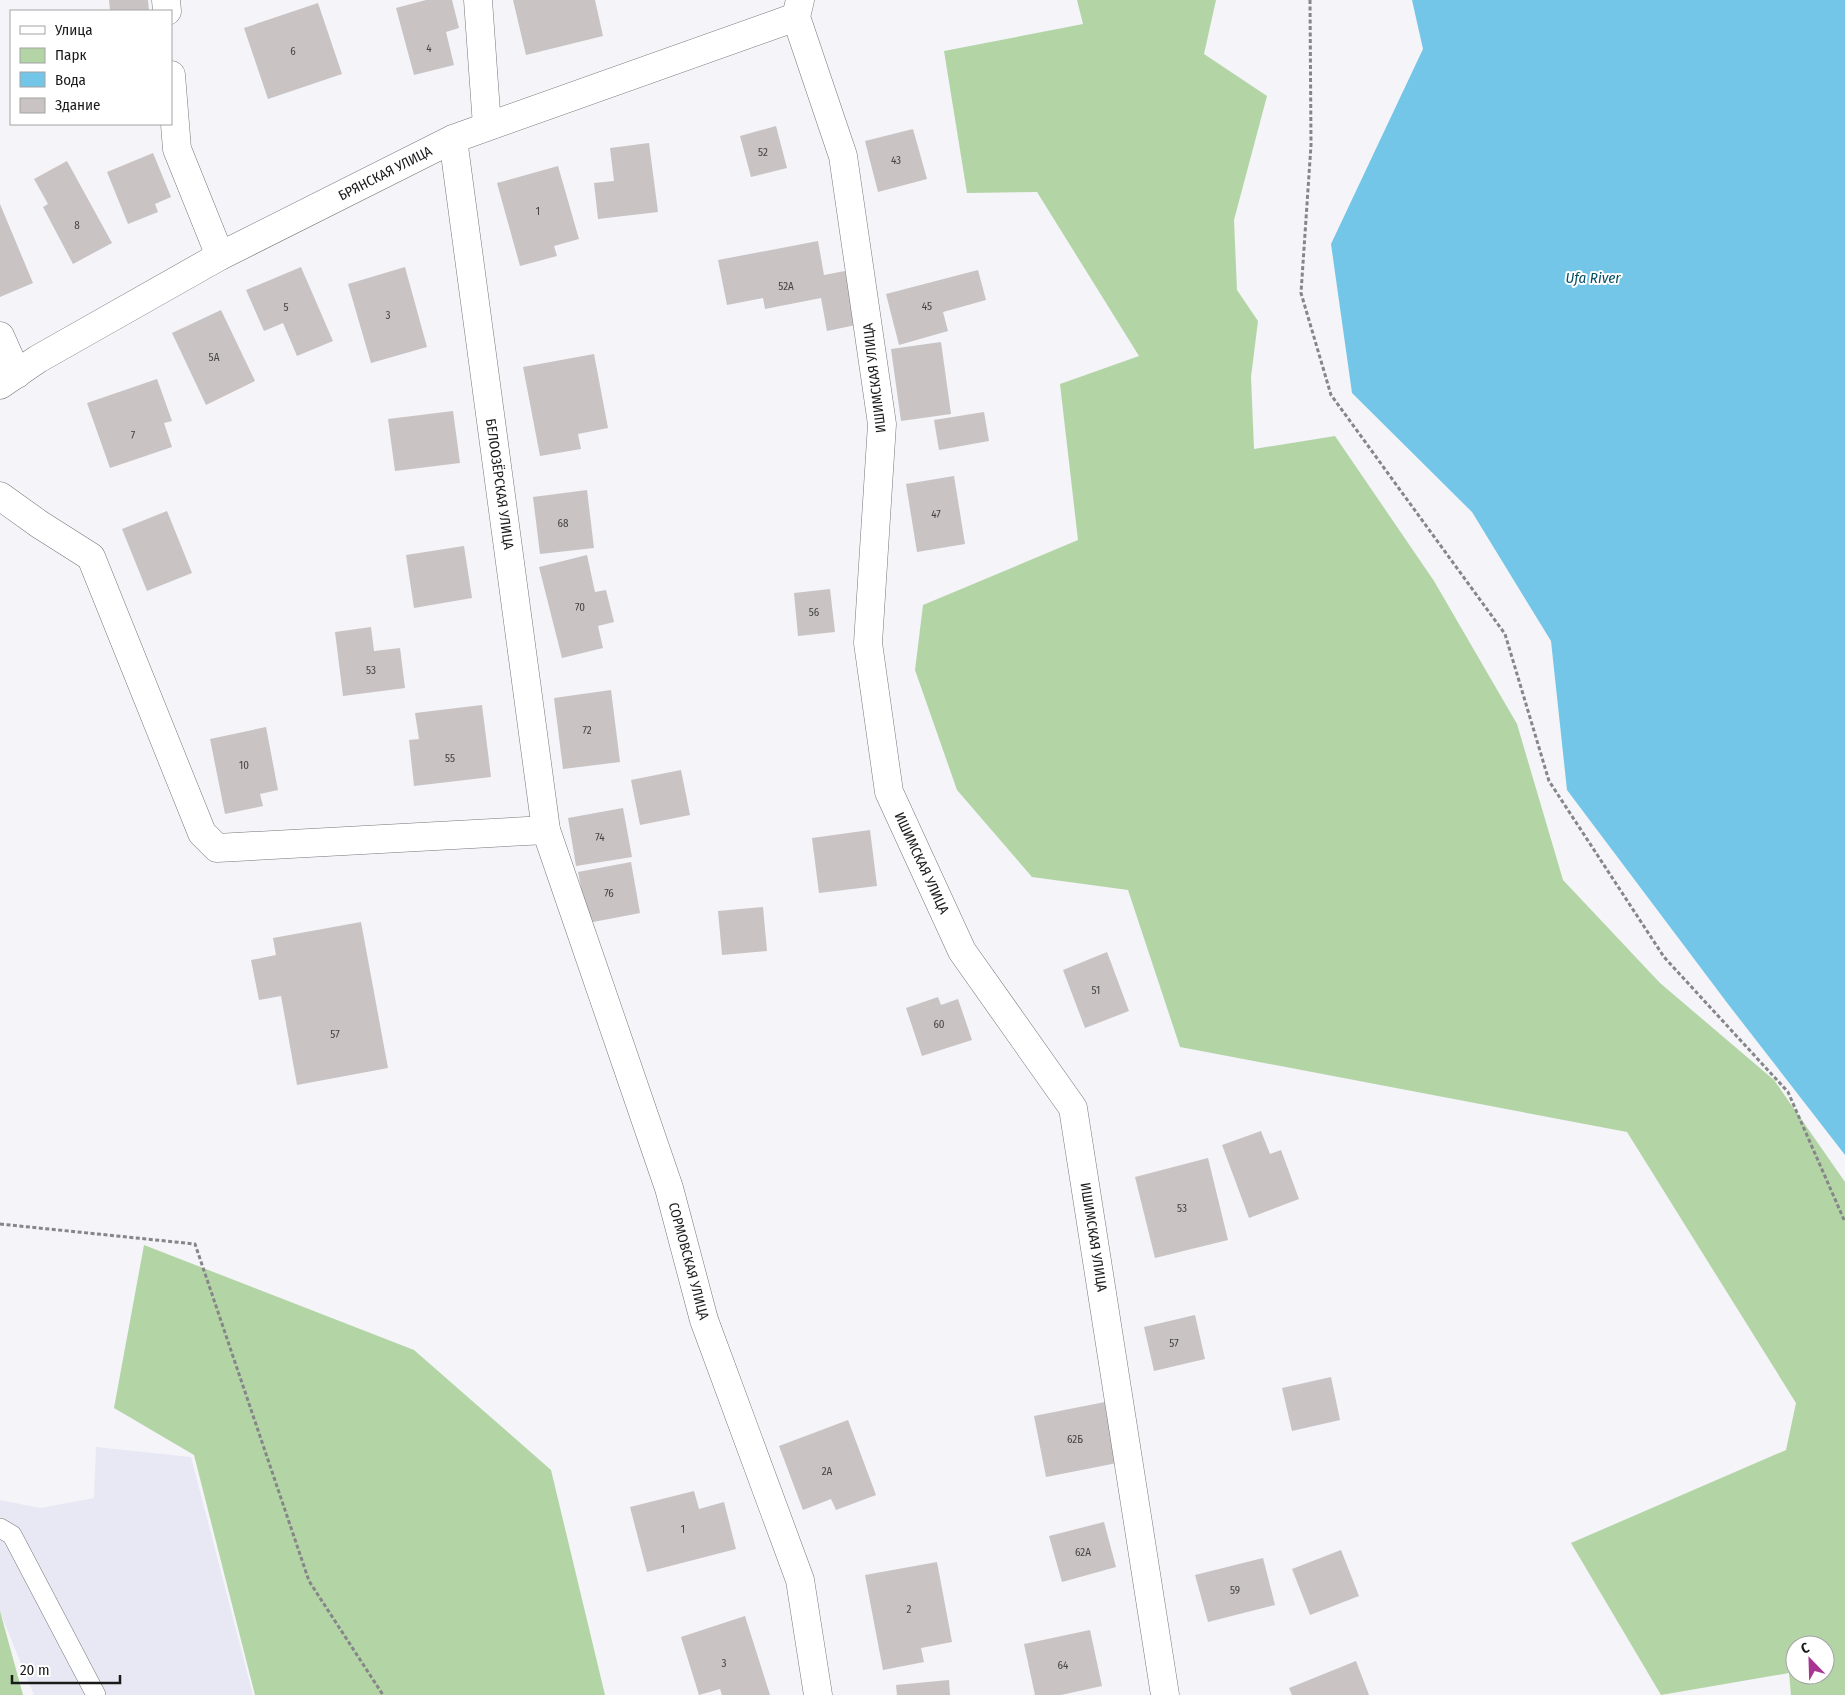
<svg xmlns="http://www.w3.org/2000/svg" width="1845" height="1695" font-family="'Fira Sans Condensed',sans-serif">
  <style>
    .built { fill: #e8e8f5 }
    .green { fill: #b3d5a6; fill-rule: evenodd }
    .water { fill: #73c6e8 }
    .building { fill: #c9c3c4 }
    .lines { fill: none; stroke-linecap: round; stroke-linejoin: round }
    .service-casing { stroke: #77777b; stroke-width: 20 }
    .minor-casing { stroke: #77777b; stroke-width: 29 }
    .path { stroke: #868689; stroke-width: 3; stroke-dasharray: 4 2.5; stroke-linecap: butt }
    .service { stroke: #fff; stroke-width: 19 }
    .minor { stroke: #fff; stroke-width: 28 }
    .labels { text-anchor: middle; stroke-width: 4; stroke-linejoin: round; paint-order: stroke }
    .number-label { font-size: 11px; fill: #464445 }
    .street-label { font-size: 14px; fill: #1a1a1b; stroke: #fff }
    .water-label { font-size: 15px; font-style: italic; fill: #065066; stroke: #fff }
  </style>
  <rect width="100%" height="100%" fill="#f4f4f9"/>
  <path class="built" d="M96,1447L191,1457L253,1695H34L0,1612V1500L40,1508L94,1498Z"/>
  <g class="green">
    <path d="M1077,0H1216L1204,54L1267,96L1234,220L1237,290L1258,321L1251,377L1254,449L1335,436L1434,581L1517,724L1563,880L1660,983L1774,1080L1845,1182V1695H1791L1789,1673L1661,1695L1571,1543L1786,1450L1796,1403L1627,1132L1180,1047L1128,890L1032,877L957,790L915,670L923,605L1078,540L1060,384L1139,356L1037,192L967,193L944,51L1083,24ZM1795,1645H1825V1675H1795Z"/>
    <path d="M144,1245L414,1350L551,1470L605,1695H255L194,1455L114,1408Z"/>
    <path d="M0,1611L23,1695H0Z"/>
  </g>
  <path class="water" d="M1412,0H1845V1155L1728,1004L1567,790L1551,641L1472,512L1352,393L1331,244L1423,49Z"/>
  <g class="building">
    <path d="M109,0H148L149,11H110Z"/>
    <path d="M426,0H452L459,28L446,32L454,65L414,75L396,8Z"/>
    <path d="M513,0H595L603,36L526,55Z"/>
    <path d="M318,3L342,74L268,99L244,28Z"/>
    <path d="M776,126L787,168L751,177L740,136Z"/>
    <path d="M913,129L927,179L878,192L865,141Z"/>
    <path d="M649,143L658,212L598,219L594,183L614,181L610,148Z"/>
    <path d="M153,153L171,197L155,204L158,212L128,224L107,172Z"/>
    <path d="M67,161L112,243L73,264L43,207L48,204L34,179Z"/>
    <path d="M558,166L579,239L554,246L557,256L520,266L497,183Z"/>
    <path d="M0,204L33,283L0,297Z"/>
    <path d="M818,241L824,275L845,271L856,325L827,331L821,298L765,309L763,298L727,305L718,260Z"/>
    <path d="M301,267L333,341L297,356L283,323L264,331L246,290Z"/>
    <path d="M405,267L427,347L371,363L348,284Z"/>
    <path d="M978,270L986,300L943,312L948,331L899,345L886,294Z"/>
    <path d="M221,310L255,381L206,405L172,333Z"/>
    <path d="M941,342L951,414L901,421L891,349Z"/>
    <path d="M594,354L608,428L578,434L581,449L540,456L523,367Z"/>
    <path d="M157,379L172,421L164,423L172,447L110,468L87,403Z"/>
    <path d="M453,411L460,463L395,471L388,419Z"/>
    <path d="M984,412L989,441L939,450L934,420Z"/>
    <path d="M954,476L965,544L917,552L906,484Z"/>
    <path d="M587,490L594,548L540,554L533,497Z"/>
    <path d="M167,511L192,573L147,591L122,529Z"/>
    <path d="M464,546L472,598L414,608L406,555Z"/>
    <path d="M587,555L595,592L606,590L614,622L598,626L603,648L562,658L539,567Z"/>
    <path d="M830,589L835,632L798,636L794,593Z"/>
    <path d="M371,627L374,651L400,648L405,688L343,696L335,632Z"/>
    <path d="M611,690L620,762L563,769L554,698Z"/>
    <path d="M482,705L491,777L414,786L409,740L419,739L415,713Z"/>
    <path d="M266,727L278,790L260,794L263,806L225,814L210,739Z"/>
    <path d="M681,770L690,815L640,825L631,780Z"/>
    <path d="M623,808L632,857L576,866L568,818Z"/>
    <path d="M870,830L877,886L819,893L812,838Z"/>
    <path d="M631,862L640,913L588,923L578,872Z"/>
    <path d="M763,907L767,951L722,955L718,911Z"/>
    <path d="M361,922L388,1068L297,1085L281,996L259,1000L251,960L276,955L273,938Z"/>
    <path d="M1107,952L1129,1011L1085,1028L1063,970Z"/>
    <path d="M938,997L941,1005L958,999L972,1040L922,1056L906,1008Z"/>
    <path d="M1261,1131L1270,1154L1281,1150L1299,1199L1249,1218L1222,1145Z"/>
    <path d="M1208,1158L1228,1240L1155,1258L1135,1177Z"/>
    <path d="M1195,1315L1205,1359L1154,1371L1144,1327Z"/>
    <path d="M1331,1377L1340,1420L1292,1431L1282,1388Z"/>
    <path d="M1105,1402L1117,1463L1046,1477L1034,1416Z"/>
    <path d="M848,1420L876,1495L836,1510L831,1499L803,1510L779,1446Z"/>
    <path d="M694,1491L699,1509L724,1502L736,1549L647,1572L630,1507Z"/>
    <path d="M1104,1522L1116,1567L1062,1582L1049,1536Z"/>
    <path d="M1341,1550L1359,1596L1310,1615L1292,1569Z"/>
    <path d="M1263,1558L1275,1605L1208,1622L1195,1575Z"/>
    <path d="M937,1562L952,1642L921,1648L924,1662L883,1670L865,1575Z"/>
    <path d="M745,1616L770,1695H722L720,1689L699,1695L681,1637Z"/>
    <path d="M1090,1630L1102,1686L1061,1695H1035L1024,1644Z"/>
    <path d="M1356,1661L1369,1695H1292L1289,1688Z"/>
    <path d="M949,1680L950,1695H897L896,1685Z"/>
  </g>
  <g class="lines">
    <defs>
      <path id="service" d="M0,1528L12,1535L96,1695"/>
      <g id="minor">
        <path d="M166,0L167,11"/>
        <path d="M478,0L487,126"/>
        <path d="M800,0L796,17L843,156L882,424L868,643L889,792L962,951L1073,1108L1165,1695"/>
        <path d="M171,75L177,149L220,256"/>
        <path d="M453,139L546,830L669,1188L704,1320L800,1580L818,1695"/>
        <path d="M0,336L17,374"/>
        <path d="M0,385L38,359L220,256L453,139L796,17"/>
        <path d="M0,496L39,524L91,557L202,833L217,848L546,830"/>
      </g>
    </defs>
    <use href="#service" class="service-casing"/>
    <use href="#minor" class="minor-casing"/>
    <g class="path">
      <path d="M1310,0L1311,145L1301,293L1331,395L1505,634L1549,781L1664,957L1788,1092L1845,1222"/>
      <path d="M0,1224L195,1244L309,1581L383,1695"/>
    </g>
    <use href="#service" class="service"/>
    <use href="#minor" class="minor"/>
  </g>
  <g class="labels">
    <g class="number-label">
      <text x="429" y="52">4</text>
      <text x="293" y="55">6</text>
      <text x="763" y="156">52</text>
      <text x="896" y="164">43</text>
      <text x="538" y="215">1</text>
      <text x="77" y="229">8</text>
      <text x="786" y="290">52А</text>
      <text x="927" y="310">45</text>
      <text x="286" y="311">5</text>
      <text x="388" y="319">3</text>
      <text x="214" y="361">5А</text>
      <text x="133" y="439">7</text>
      <text x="936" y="518">47</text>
      <text x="563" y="527">68</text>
      <text x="580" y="611">70</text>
      <text x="814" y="616">56</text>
      <text x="371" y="674">53</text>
      <text x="587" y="734">72</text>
      <text x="450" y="762">55</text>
      <text x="244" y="769">10</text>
      <text x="600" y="841">74</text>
      <text x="609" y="897">76</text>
      <text x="1096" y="994">51</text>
      <text x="939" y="1028">60</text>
      <text x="335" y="1038">57</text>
      <text x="1182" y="1212">53</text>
      <text x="1174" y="1347">57</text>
      <text x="1075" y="1443">62Б</text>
      <text x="827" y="1475">2А</text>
      <text x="683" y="1533">1</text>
      <text x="1083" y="1556">62А</text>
      <text x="1235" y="1594">59</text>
      <text x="909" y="1613">2</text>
      <text x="724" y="1667">3</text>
      <text x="1063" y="1669">64</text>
    </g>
    <g class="street-label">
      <text transform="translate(385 173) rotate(-27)" y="5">БРЯНСКАЯ УЛИЦА</text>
      <text transform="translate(874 378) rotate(-97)" y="5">ИШИМСКАЯ УЛИЦА</text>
      <text transform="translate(500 484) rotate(82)" y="5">БЕЛООЗЁРСКАЯ УЛИЦА</text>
      <text transform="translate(922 863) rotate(65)" y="5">ИШИМСКАЯ УЛИЦА</text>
      <text transform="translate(1094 1237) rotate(81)" y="5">ИШИМСКАЯ УЛИЦА</text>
      <text transform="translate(689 1261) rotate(75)" y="5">СОРМОВСКАЯ УЛИЦА</text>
    </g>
    <g class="water-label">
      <text x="1593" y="283">Ufa River</text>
    </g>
  </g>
  <rect x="10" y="10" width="162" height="115" fill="#ffffff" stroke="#a3a3a4"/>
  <rect x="20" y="26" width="25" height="8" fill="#ffffff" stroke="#a3a3a4"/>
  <text x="55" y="35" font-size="15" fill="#1a1a1b">Улица</text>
  <rect x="20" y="48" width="25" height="15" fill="#b3d5a6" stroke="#a3a3a4"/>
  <text x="55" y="60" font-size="15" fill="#1a1a1b">Парк</text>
  <rect x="20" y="72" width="25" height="15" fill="#73c6e8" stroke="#a3a3a4"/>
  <text x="55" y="85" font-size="15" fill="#1a1a1b">Вода</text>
  <rect x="20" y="98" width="25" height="15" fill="#c9c3c4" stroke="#a3a3a4"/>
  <text x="55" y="110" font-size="15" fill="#1a1a1b">Здание</text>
  <g transform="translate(1810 1660) rotate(337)"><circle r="24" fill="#ffffff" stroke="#a3a3a4"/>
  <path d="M0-4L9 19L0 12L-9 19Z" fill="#a83691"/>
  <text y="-8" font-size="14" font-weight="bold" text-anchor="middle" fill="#1a1a1b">С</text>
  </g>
  <path d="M12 1675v8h108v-8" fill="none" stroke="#1a1a1b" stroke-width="2.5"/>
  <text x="20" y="1675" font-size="15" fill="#1a1a1b" stroke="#ffffff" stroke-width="4" paint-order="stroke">20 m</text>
</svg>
